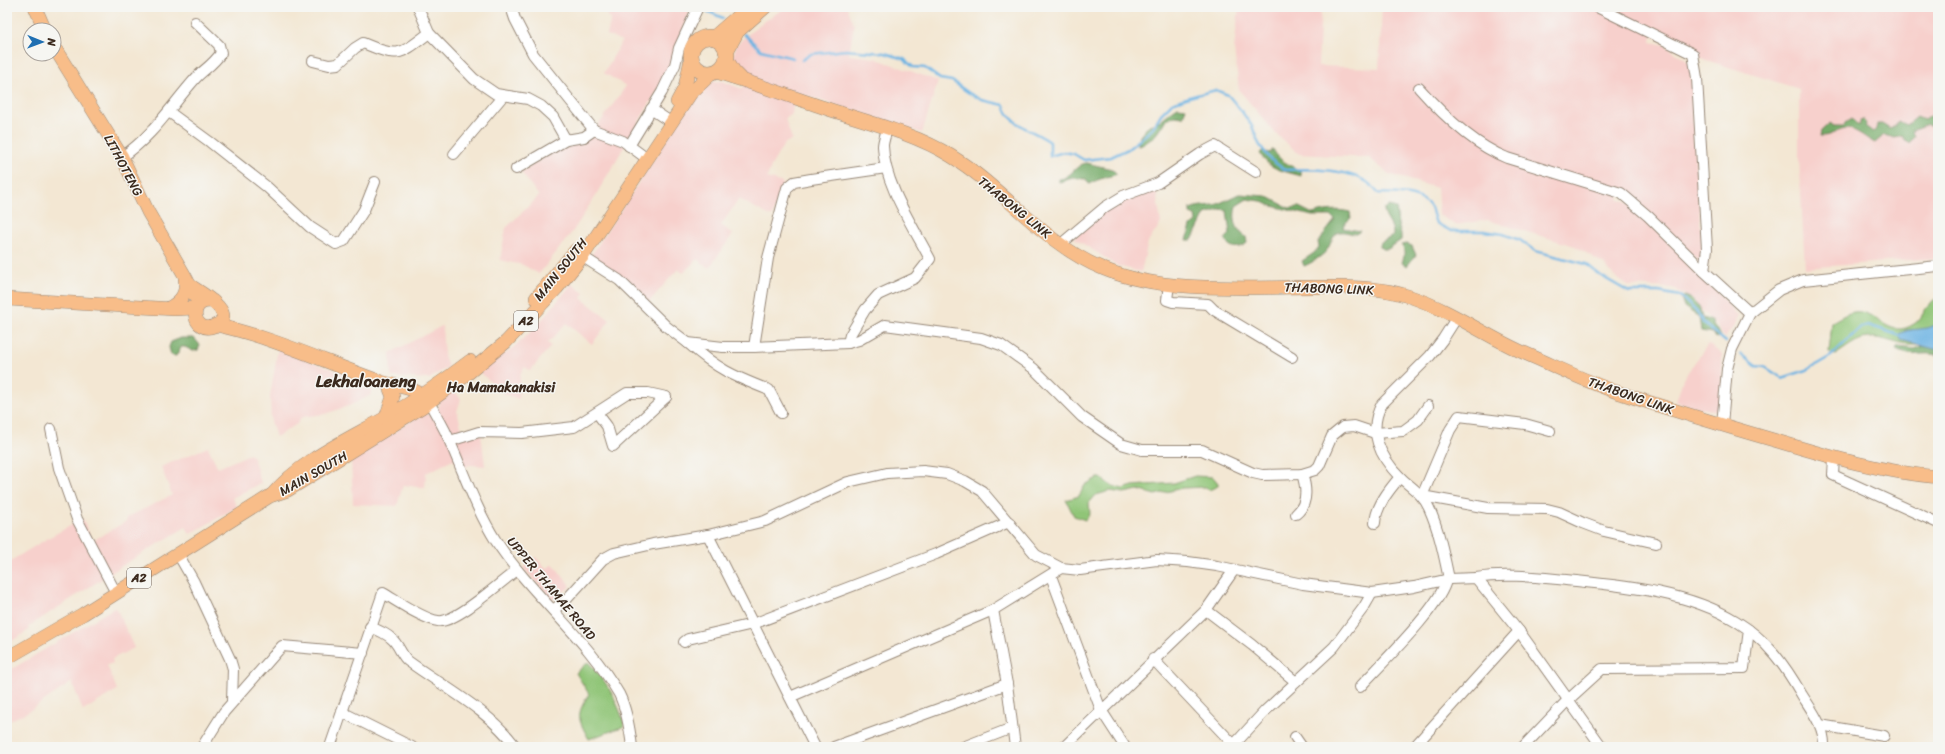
<svg xmlns="http://www.w3.org/2000/svg" width="1945" height="754" font-family="Sriracha,sans-serif">
  <style>
    .built { fill: #f7d0cc }
    .green { fill: #90c577; stroke: #66784a }
    .forest { fill: #74aa68; stroke: #586a43 }
    .water { fill: #6cb3e3; stroke: #546e80 }
    .lines { fill: none; stroke-linecap: round; stroke-linejoin: round }
    .stream { stroke: #6cb3e3; stroke-width: 2.5 }
    .minor-casing { stroke: #978878; stroke-width: 12 }
    .major-casing { stroke: #978878; stroke-width: 14 }
    .highway-casing { stroke: #978878; stroke-width: 16 }
    .minor { stroke: #fff; stroke-width: 10 }
    .major { stroke: #f8bd89; stroke-width: 13 }
    .highway { stroke: #f8bd89; stroke-width: 15 }
    .labels { text-anchor: middle; stroke-width: 3; stroke-linejoin: round; paint-order: stroke }
    .shield { fill: #f6f6f2; stroke: #73675e; stroke-width: 1 }
    .shield-label { font-size: 12px; font-weight: bold; fill: #3b2a1e }
    .street-label { font-size: 13px; fill: #3b2a1e; stroke: #f6f6f2 }
    .neighbourhood-label { font-size: 14px; font-weight: bold; fill: #3b2a1e; stroke: #f6f6f2 }
    .district-label { font-size: 17px; font-weight: bold; fill: #3b2a1e; stroke: #f6f6f2 }
  </style>
  <rect width="100%" height="100%" fill="#f6f6f2"/>
  <filter id="ink" filterUnits="userSpaceOnUse"><feTurbulence type="fractalNoise" baseFrequency=".025" numOctaves="2"/><feDisplacementMap in="SourceGraphic" scale="8" xChannelSelector="R" yChannelSelector="G"/><feConvolveMatrix kernelMatrix="1 2 1 2 8 2 1 2 1" color-interpolation-filters="sRGB"/></filter>
  <filter id="wash" filterUnits="userSpaceOnUse"><feTurbulence type="fractalNoise" baseFrequency=".012" numOctaves="4" result="noise"/><feDisplacementMap in="SourceGraphic" scale="16" xChannelSelector="R" yChannelSelector="G"/><feGaussianBlur stdDeviation="0.9" result="paint"/><feColorMatrix in="noise" values="0 0 0 0 0 0 0 0 0 0 0 0 0 0 0 0 0 1.4 0 .05"/><feComposite in="paint" operator="in"/></filter>
  <g filter="url(#wash)">
    <rect width="100%" height="100%" fill="#f3e7d3"/>
    <g class="built">
      <path d="M609,7H691L670,69L594,198L573,231L539,274L523,265L500,260L506,228L539,196L521,172L568,143L590,137L626,86L604,73L622,41L607,35L611,18L607,17Z"/>
      <path d="M786,7H847L854,25L849,55L874,58L938,81L922,133L795,92L792,114L785,119L792,139L784,144L771,166L767,178L783,183L772,217L739,199L721,225L733,234L709,268L697,259L683,273L678,269L648,303L590,257L677,124L702,89L713,82L722,81L742,89L748,74L736,65L733,56L737,44L759,25Z"/>
      <path d="M1239,7H1321L1318,66L1379,68L1382,7H1938V258L1805,268L1799,159V89L1706,60L1652,34L1651,42L1665,45L1691,64L1694,147L1703,256L1702,264L1621,187L1618,200L1625,201L1686,258L1738,316L1736,323L1725,338L1717,326L1690,298L1673,288L1628,286L1614,276L1604,264L1575,246L1487,220L1455,225L1439,215L1437,188L1389,174L1369,158L1299,154L1275,133L1239,90L1234,49Z"/>
      <path d="M1138,191H1156L1161,223L1148,242L1141,272L1118,266L1074,238L1105,210Z"/>
      <path d="M572,284L584,293L581,298L610,320L592,344L566,323L553,338L547,342L551,346L530,371L525,367L520,374L519,399L505,394L479,372L502,350L506,354L534,329Z"/>
      <path d="M442,326L444,355L448,367L429,379L391,377L390,353Z"/>
      <path d="M1708,344L1722,354V397L1720,409L1714,411L1676,402L1683,379Z"/>
      <path d="M278,349L371,384V395L351,405L325,414L302,417L297,424L276,437L271,422L270,397Z"/>
      <path d="M453,390L461,399L457,411L462,430L480,426L485,466L470,465L464,467L453,460L426,473L425,488L403,485L397,506L353,504L351,460L425,412L428,415L439,407L440,400Z"/>
      <path d="M208,447L218,468L250,454L253,457L261,483L232,498L237,507L190,534L186,527L128,562L28,627L29,630L7,644V563L50,537L83,519L92,541L127,521L126,518L172,495L161,467Z"/>
      <path d="M536,557L546,569L553,564L571,586L555,598L552,599L523,568Z"/>
      <path d="M116,607L134,648L112,659L113,663L107,665L117,690L83,711L72,682L29,711L7,722V672Z"/>
    </g>
    <g class="green">
      <path d="M1938,297V322C1929,331 1917,330 1905,330L1901,340L1917,345C1897,347 1885,336 1868,338C1856,339 1845,349 1835,355L1829,352L1832,322C1841,317 1851,310 1861,312C1881,316 1890,339 1914,324C1922,319 1923,311 1929,305C1931,302 1935,299 1938,297Z"/>
      <path d="M1195,476L1213,477L1218,483V486L1209,490L1206,487L1182,488L1155,495L1138,490L1124,493L1110,491L1096,495L1089,503L1090,514L1085,520L1074,516L1066,500L1079,496L1085,485L1097,478H1101L1110,485L1123,489L1133,486L1174,483Z"/>
      <path d="M588,662C607,681 617,700 625,726L589,739C577,718 576,715 589,694L576,673Z"/>
    </g>
    <g class="forest">
      <path d="M1178,107L1186,108L1183,117L1175,116L1166,119C1159,131 1153,142 1138,145L1140,136L1149,125C1161,123 1167,113 1178,107Z"/>
      <path d="M1931,115L1938,117V130L1927,125L1911,131L1914,136L1909,144L1902,136L1895,138L1884,135L1875,143C1866,139 1857,129 1847,129C1839,129 1830,137 1820,136L1821,131L1830,123L1834,126H1844L1845,123L1851,119L1857,124H1860V120L1863,119L1867,123L1865,126L1873,132L1876,129L1877,124H1882L1890,129L1895,126L1898,121L1907,125L1917,117L1924,120Z"/>
      <path d="M1273,149C1280,163 1289,163 1301,172V176C1285,171 1268,170 1260,153L1262,151L1270,153Z"/>
      <path d="M1086,163L1112,169L1117,174C1106,178 1100,178 1089,184L1086,179L1073,178L1059,182V179C1070,179 1075,165 1086,163Z"/>
      <path d="M1240,194L1266,196L1289,208L1299,207L1313,214C1325,210 1338,209 1350,212L1351,218L1344,224L1343,228L1360,231L1356,234C1351,234 1345,231 1340,232C1332,234 1331,245 1327,250C1324,255 1310,264 1304,266L1302,261L1314,253L1319,247L1318,242L1335,220L1331,216H1312L1269,205L1261,201L1247,199L1236,206C1233,218 1235,230 1246,237L1247,243C1239,250 1229,249 1225,239L1230,234L1227,211L1222,209L1205,214L1192,240H1187L1191,226L1196,222L1195,215L1190,213V209C1201,204 1213,207 1220,203C1227,200 1233,196 1240,194Z"/>
      <path d="M1390,206L1396,208C1397,213 1397,218 1398,224C1399,230 1402,233 1401,240L1388,249H1383L1380,246V243L1393,236C1394,224 1384,220 1384,209Z"/>
      <path d="M1407,244L1412,246L1416,255L1407,266L1402,263C1404,256 1406,250 1401,245Z"/>
      <path d="M1685,296L1690,298L1700,308L1702,318L1712,321C1713,329 1719,330 1721,337L1716,338L1713,333L1701,331L1699,317L1684,307L1681,298Z"/>
      <path d="M181,338H194L200,345L198,350L193,351L185,347H181L176,356L171,355L169,347L171,342Z"/>
      <path d="M1929,344H1938V355C1921,351 1913,359 1896,350L1898,347L1914,349Z"/>
    </g>
    <path class="water" d="M1938,322V350L1901,340L1899,334C1911,326 1926,333 1938,322Z"/>
    <g class="lines">
      <g class="stream">
        <path d="M704,7L707,11L723,18"/>
        <path d="M744,34L761,50L793,58"/>
        <path d="M802,60L811,54L846,50L885,53L904,59L913,67L925,68L940,79L952,81L969,93L982,100L1004,105C1009,125 1035,131 1050,142V156L1064,152L1074,154L1084,160L1111,157L1128,149L1138,141L1152,129L1161,114L1172,103L1189,97L1216,90L1228,95L1240,109L1252,126L1259,144L1270,159L1285,170C1308,168 1347,169 1367,182C1371,185 1375,189 1378,193C1393,194 1423,192 1431,208C1433,213 1434,219 1436,223L1451,231H1484L1503,234L1520,240L1535,251L1586,264L1601,276L1629,292H1659L1680,296L1698,313L1703,323L1726,342"/>
        <path d="M1740,354L1756,366L1765,367L1782,378L1807,370L1831,356L1860,328L1868,325L1901,336"/>
      </g>
    </g>
  </g>
  <g filter="url(#ink)">
    <g class="lines">
      <defs>
        <g id="minor">
          <path d="M418,7L429,33L474,79L496,94L528,99L541,106L553,117L566,140"/>
          <path d="M511,7L515,19L533,54L594,130L623,141L642,155"/>
          <path d="M1597,7L1693,54L1697,78L1707,249L1704,271"/>
          <path d="M313,61L329,65L338,64L355,48L363,43C399,58 399,56 429,33"/>
          <path d="M1419,88C1442,114 1474,145 1507,158L1621,193L1648,216L1704,271L1750,313"/>
          <path d="M651,109L666,119"/>
          <path d="M169,112L210,142L267,187L310,227L336,244L344,241L364,210L375,182"/>
          <path d="M629,146L662,92L675,65L679,48L698,7"/>
          <path d="M454,154L503,96"/>
          <path d="M122,157C153,136 171,106 195,79C204,69 212,66 221,53L219,45L195,22"/>
          <path d="M516,169L566,140L584,137L594,130"/>
          <path d="M1061,244L1105,207L1123,196L1158,183L1200,154L1215,146L1256,172"/>
          <path d="M577,253L619,280L667,327L688,343L723,347H754L848,343L859,340L885,325L981,338L1001,345L1033,368L1082,417L1121,444L1142,450H1202L1253,473L1262,475L1302,474L1315,470L1319,466L1332,436L1343,427L1354,426L1375,433L1403,431L1418,420L1428,406"/>
          <path d="M1169,284L1167,300L1173,302L1208,304L1214,310L1292,357"/>
          <path d="M688,343C717,369 733,376 769,390L781,413"/>
          <path d="M848,343L850,335L865,310L878,295L915,278L930,259C913,226 884,184 883,146C883,141 886,134 887,128"/>
          <path d="M754,347L768,258L787,188L794,182L811,179L886,168"/>
          <path d="M429,402C436,415 445,428 450,442C465,476 476,509 496,541C532,596 586,637 619,694C627,710 630,730 632,747"/>
          <path d="M597,413L607,426L613,446L666,397"/>
          <path d="M1722,425L1727,369L1732,349L1750,313L1779,290L1803,280L1938,266"/>
          <path d="M51,429L59,468L77,519L116,593"/>
          <path d="M1550,431L1525,424L1459,416L1450,430L1422,496L1488,508L1547,509L1559,512L1583,523L1604,531L1656,543"/>
          <path d="M450,441L479,432L522,433L574,427L627,393H648L666,397"/>
          <path d="M1834,458L1833,475L1938,523"/>
          <path d="M1296,514C1308,504 1307,489 1302,474"/>
          <path d="M1375,523C1376,506 1389,490 1400,477"/>
          <path d="M708,535L815,747"/>
          <path d="M178,554L194,582L230,659L233,669L232,702"/>
          <path d="M1051,576L1101,710L1125,747"/>
          <path d="M1476,578C1505,573 1536,577 1566,580C1623,586 1687,591 1736,621C1767,640 1784,664 1802,695C1812,711 1825,727 1824,747"/>
          <path d="M1449,579C1444,555 1439,530 1429,508C1423,494 1410,487 1400,477C1380,457 1367,430 1382,404L1430,356L1443,339L1457,317"/>
          <path d="M553,610L565,601L603,559L614,553L653,544L708,535L765,521L848,482L887,473L923,471L947,474L965,481L982,491L1036,555L1061,568L1080,570L1157,560L1188,562L1217,566L1303,584L1372,593L1414,587L1449,579L1476,578L1519,631L1602,747"/>
          <path d="M993,610L1007,684L1015,747"/>
          <path d="M1206,610L1252,645L1296,682"/>
          <path d="M370,627C378,630 386,633 392,639C399,645 401,655 408,661C445,688 489,710 516,747"/>
          <path d="M684,642L688,639L753,624L936,554L1009,522"/>
          <path d="M1153,659L1234,745"/>
          <path d="M1360,687C1380,665 1442,605 1446,580"/>
          <path d="M790,697L993,610L1061,568"/>
          <path d="M342,712L412,747"/>
          <path d="M1820,725L1884,736"/>
          <path d="M1295,737L1302,747"/>
          <path d="M202,747L224,712L282,646L363,653"/>
          <path d="M330,747L383,593C397,601 423,619 438,621C455,624 502,581 517,570"/>
          <path d="M834,747L1007,684"/>
          <path d="M963,747L1012,728"/>
          <path d="M1064,747L1206,610L1234,570"/>
          <path d="M1232,747L1265,711L1334,647L1364,607L1372,593"/>
          <path d="M1414,747L1519,631"/>
          <path d="M1523,747L1568,700L1602,669L1744,668L1749,630"/>
        </g>
        <g id="major">
          <path d="M35,7L45,30"/>
          <path d="M54,47L122,157L148,212L185,276L199,304"/>
          <path d="M726,58L734,71L741,78"/>
          <path d="M716,72C754,83 791,97 828,109C868,122 916,134 951,156C1005,189 1044,245 1104,269C1164,294 1249,287 1313,287C1346,287 1379,286 1411,297C1453,311 1488,338 1529,355C1559,368 1589,383 1620,393C1672,410 1725,426 1777,441C1830,457 1883,472 1938,477"/>
          <path d="M677,102L685,87L691,59"/>
          <path d="M191,286C200,292 241,315 214,326C194,335 185,299 213,301"/>
          <path d="M536,298L576,250"/>
          <path d="M7,299L174,309L196,308"/>
          <path d="M169,308C182,301 187,293 185,278"/>
          <path d="M216,325C272,337 325,362 379,381C395,387 414,386 427,399"/>
          <path d="M386,417L393,397L388,384"/>
          <path d="M272,495C301,460 347,440 387,417C416,400 444,381 470,361"/>
          <path d="M7,658L83,614L270,496L288,490L422,407L461,379L506,342L557,288L583,256L691,93L712,73"/>
        </g>
        <g id="highway">
          <circle cx="709" cy="55" r="18"/>
          <path d="M714,38L745,11"/>
          <path d="M726,51L737,31L764,7"/>
        </g>
      </defs>
      <use href="#minor" class="minor-casing"/>
      <use href="#major" class="major-casing"/>
      <use href="#highway" class="highway-casing"/>
      <use href="#minor" class="minor"/>
      <use href="#major" class="major"/>
      <use href="#highway" class="highway"/>
    </g>
  </g>
  <g class="labels">
    <g class="shield">
      <rect x="514" y="311" width="24" height="20" rx="3"/>
      <rect x="127" y="568" width="24" height="20" rx="3"/>
    </g>
    <g class="shield-label">
      <text x="526" y="325">A2</text>
      <text x="139" y="582">A2</text>
    </g>
    <g class="street-label">
      <text transform="translate(124 165) rotate(62)" y="5">LITHOTENG</text>
      <text transform="translate(1015 207) rotate(39)" y="5">THABONG LINK</text>
      <text transform="translate(560 269) rotate(-51)" y="5">MAIN SOUTH</text>
      <text transform="translate(1329 288) rotate(2)" y="5">THABONG LINK</text>
      <text transform="translate(1631 395) rotate(19)" y="5">THABONG LINK</text>
      <text transform="translate(313 473) rotate(-30)" y="5">MAIN SOUTH</text>
      <text transform="translate(552 588) rotate(50)" y="5">UPPER THAMAE ROAD</text>
    </g>
    <g class="neighbourhood-label">
      <text x="501" y="392">Ha Mamakanakisi</text>
    </g>
    <g class="district-label">
      <text x="366" y="387">Lekhaloaneng</text>
    </g>
  </g>
  <rect width="1945" height="754" fill="none" stroke="#f6f6f2" stroke-width="24"/>
  <g transform="translate(42 42) rotate(91)"><circle r="19" fill="#f6f6f2" stroke="#aba49d"/>
  <path d="M0-3L7 15L0 10L-7 15Z" fill="#1f6fb2"/>
  <text y="-6" font-size="11" font-weight="bold" text-anchor="middle" fill="#3b2a1e">N</text>
  </g>
</svg>
